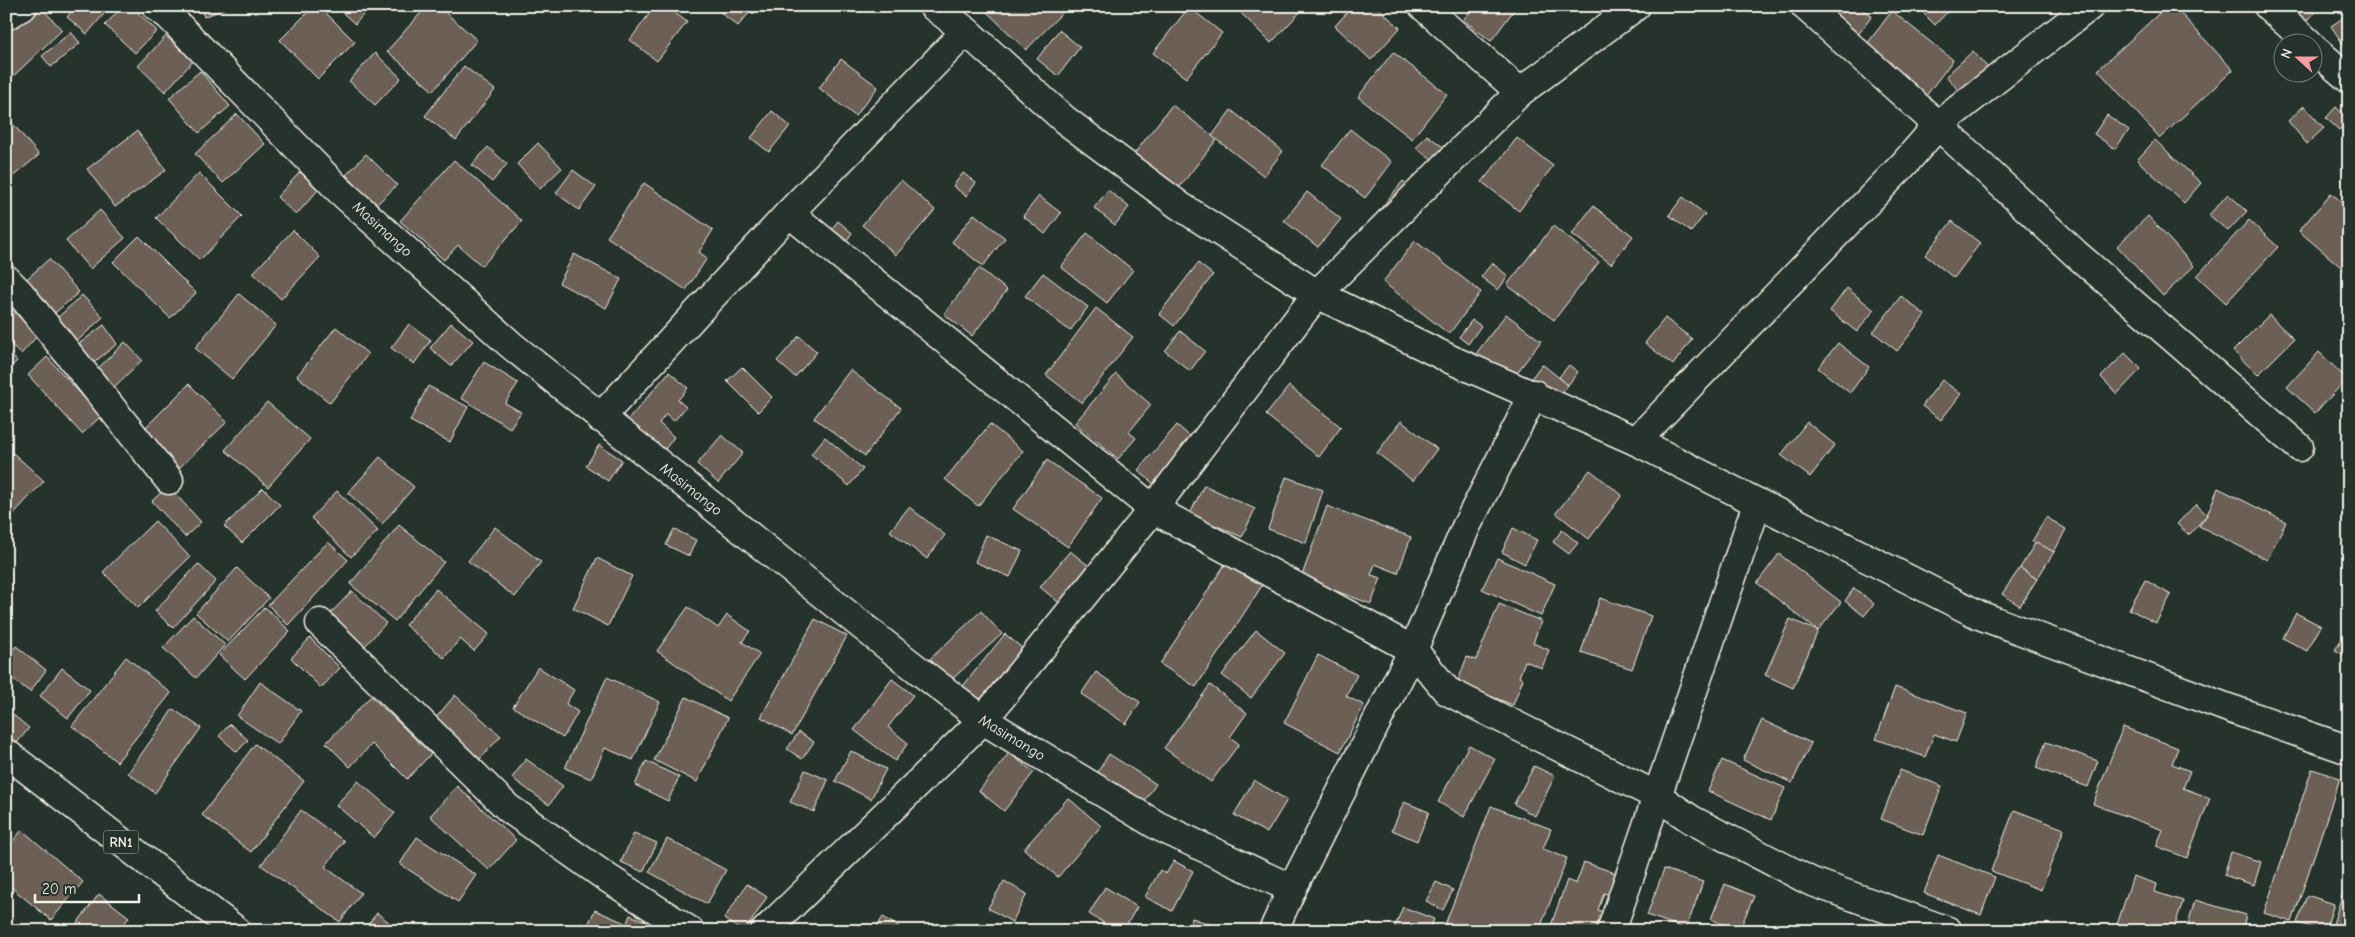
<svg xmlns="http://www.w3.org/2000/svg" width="2355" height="937" font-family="'Comic Neue',sans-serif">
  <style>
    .building { fill: #6c6056; stroke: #f4f1e8 }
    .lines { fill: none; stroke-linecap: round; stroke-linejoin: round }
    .minor-casing { stroke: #f4f1e8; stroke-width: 31 }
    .highway-casing { stroke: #f4f1e8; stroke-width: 31 }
    .minor { stroke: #26332d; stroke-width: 28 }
    .highway { stroke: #26332d; stroke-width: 28 }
    .labels { text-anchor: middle; stroke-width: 4; stroke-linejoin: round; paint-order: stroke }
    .shield { fill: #26332d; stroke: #b6b8b0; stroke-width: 1 }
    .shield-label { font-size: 14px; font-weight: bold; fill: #f4f1e8 }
    .street-label { font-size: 15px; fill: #f4f1e8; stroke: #26332d }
  </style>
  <rect width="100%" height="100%" fill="#26332d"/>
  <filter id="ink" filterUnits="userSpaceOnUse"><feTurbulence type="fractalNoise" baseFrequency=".02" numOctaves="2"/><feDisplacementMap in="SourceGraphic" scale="10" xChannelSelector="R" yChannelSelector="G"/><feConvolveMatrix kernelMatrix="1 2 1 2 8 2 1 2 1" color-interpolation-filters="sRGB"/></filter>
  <g filter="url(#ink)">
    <g class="building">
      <path d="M31,6H40L62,30L6,83V30Z"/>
      <path d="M76,6H95L104,14L87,34L67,17Z"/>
      <path d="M123,6H131L157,31L135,53L105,25Z"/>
      <path d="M200,6H231L204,17Z"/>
      <path d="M314,6H319L355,42L318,79L280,40Z"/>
      <path d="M335,6H371L355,24Z"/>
      <path d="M427,6H438L477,40L433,91L387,51Z"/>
      <path d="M655,6H666L687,22L657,61L630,40Z"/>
      <path d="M724,6H741L749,13L738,26L720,12Z"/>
      <path d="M745,6H761L753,14Z"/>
      <path d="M993,6H1069L1026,50L987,12Z"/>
      <path d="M1234,6H1306L1271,43Z"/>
      <path d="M1353,6H1376L1400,28L1371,60L1335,26Z"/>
      <path d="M1474,6H1517L1491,41L1463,20Z"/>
      <path d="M1833,6H1858L1872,16L1857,36L1827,15Z"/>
      <path d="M1916,6H1953L1935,25Z"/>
      <path d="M2167,6H2174L2233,70L2160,138L2098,70Z"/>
      <path d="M2283,6H2323L2300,26Z"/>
      <path d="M1189,7L1222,33L1186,78L1153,53Z"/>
      <path d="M1892,11L1953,60L1925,97L1864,48Z"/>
      <path d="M2349,14V53L2331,26Z"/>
      <path d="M1059,30L1080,47L1058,76L1037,59Z"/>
      <path d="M71,32L80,43L51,67L42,56Z"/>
      <path d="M166,36L193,61L165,92L138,66Z"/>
      <path d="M1973,51L1994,75L1967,100L1946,76Z"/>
      <path d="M1393,52L1447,94L1412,139L1358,97Z"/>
      <path d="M375,53L401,78L375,105L349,81Z"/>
      <path d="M841,59L878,87L855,116L819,88Z"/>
      <path d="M464,66L495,90L456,140L425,116Z"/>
      <path d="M200,71L230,106L199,133L169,98Z"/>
      <path d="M1172,105L1217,139L1178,189L1134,154Z"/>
      <path d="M2304,106L2324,128L2307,144L2288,121Z"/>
      <path d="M2336,107L2349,119L2339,130L2326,118Z"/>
      <path d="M1231,110L1283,151L1264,176L1212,136Z"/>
      <path d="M772,111L790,126L769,152L751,138Z"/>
      <path d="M237,114L265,144L223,183L195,154Z"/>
      <path d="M2107,115L2129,130L2115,149L2094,134Z"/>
      <path d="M9,119L39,155L6,182V121Z"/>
      <path d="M1350,129L1392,162L1365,198L1322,165Z"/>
      <path d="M137,131L166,170L115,207L87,169Z"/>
      <path d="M1427,135L1451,153L1441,167L1416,148Z"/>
      <path d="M1517,138L1553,166L1519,211L1482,182Z"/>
      <path d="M2155,140L2201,183L2184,203L2137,160Z"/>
      <path d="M538,143L562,168L540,189L517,164Z"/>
      <path d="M488,147L507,164L492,182L472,165Z"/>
      <path d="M366,154L397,185L376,205L346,175Z"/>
      <path d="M454,160L522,221L482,266L458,245L444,260L400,221Z"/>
      <path d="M573,170L596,187L579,210L556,193Z"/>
      <path d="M300,172L318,190L296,215L277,197Z"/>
      <path d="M199,173L242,216L200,260L156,218Z"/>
      <path d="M963,173L976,183L966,196L953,186Z"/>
      <path d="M901,180L935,210L896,255L862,225Z"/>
      <path d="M1403,181L1415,190L1390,223L1377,213Z"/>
      <path d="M644,183L713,230L699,252L707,258L686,290L607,237Z"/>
      <path d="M1108,190L1129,207L1115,225L1094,208Z"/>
      <path d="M1307,192L1341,219L1318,247L1284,221Z"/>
      <path d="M2331,193L2349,208V274L2299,231Z"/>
      <path d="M2228,194L2247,211L2228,231L2209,215Z"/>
      <path d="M1039,196L1061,213L1045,234L1023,216Z"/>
      <path d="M1683,197L1705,214L1691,232L1669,215Z"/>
      <path d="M1593,206L1633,236L1611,264L1572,234Z"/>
      <path d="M100,210L125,238L90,269L66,241Z"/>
      <path d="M974,214L1005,238L983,266L952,242Z"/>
      <path d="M2148,216L2194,266L2163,296L2117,246Z"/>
      <path d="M2249,220L2278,247L2226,303L2197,276Z"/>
      <path d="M838,221L852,233L842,247L827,235Z"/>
      <path d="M1952,221L1980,243L1954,278L1925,255Z"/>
      <path d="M1553,226L1599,262L1554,320L1507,285Z"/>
      <path d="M293,230L320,257L281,299L253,273Z"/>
      <path d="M1087,233L1133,270L1107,303L1061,267Z"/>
      <path d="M139,236L196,293L170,318L113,262Z"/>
      <path d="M1415,241L1481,292L1449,334L1383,282Z"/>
      <path d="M574,254L621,279L606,308L559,283Z"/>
      <path d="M49,259L79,292L48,319L19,286Z"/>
      <path d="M1198,263L1213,275L1174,326L1159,314Z"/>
      <path d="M1492,263L1508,276L1498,290L1481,277Z"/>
      <path d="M979,268L1007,290L972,336L944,314Z"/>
      <path d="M1043,273L1088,307L1070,331L1025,296Z"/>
      <path d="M1847,288L1874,310L1857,332L1830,311Z"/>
      <path d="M239,294L276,325L232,379L195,348Z"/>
      <path d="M82,295L103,317L74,344L53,322Z"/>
      <path d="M1901,296L1925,315L1897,351L1873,332Z"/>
      <path d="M6,304L38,335L21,354L6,340Z"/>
      <path d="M1096,308L1133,337L1082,403L1046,375Z"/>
      <path d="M1506,314L1541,341L1510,382L1475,355Z"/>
      <path d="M2269,315L2294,339L2258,375L2233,351Z"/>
      <path d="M1665,318L1692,339L1673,365L1645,343Z"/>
      <path d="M1472,320L1481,326L1468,344L1459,337Z"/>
      <path d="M451,323L473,341L451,366L430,348Z"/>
      <path d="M409,324L431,340L414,364L391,348Z"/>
      <path d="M104,325L117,344L87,368L72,349Z"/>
      <path d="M336,327L368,354L330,403L297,376Z"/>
      <path d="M1180,331L1205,351L1190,371L1165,351Z"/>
      <path d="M799,336L817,352L795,377L777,361Z"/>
      <path d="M125,342L142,360L109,392L92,374Z"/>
      <path d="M1838,343L1869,367L1850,393L1818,368Z"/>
      <path d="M6,350L17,361L6,372Z"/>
      <path d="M2319,352L2347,379L2315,413L2287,387Z"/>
      <path d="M2125,353L2141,369L2117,394L2101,377Z"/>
      <path d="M47,357L101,416L82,434L28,375Z"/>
      <path d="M484,362L518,383L505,403L521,412L510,428L461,398Z"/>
      <path d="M1542,364L1568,385L1556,400L1530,380Z"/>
      <path d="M1569,365L1578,372L1568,385L1559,377Z"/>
      <path d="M742,367L772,397L758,412L727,381Z"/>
      <path d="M850,370L901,408L865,456L814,418Z"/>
      <path d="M669,372L688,388L678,400L686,407L674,421L666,414L659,423L674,437L663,452L627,421Z"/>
      <path d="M1116,374L1151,405L1129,432L1136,438L1118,459L1075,423Z"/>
      <path d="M1942,380L1961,394L1941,420L1922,406Z"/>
      <path d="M189,384L227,422L177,470L140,433Z"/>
      <path d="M428,386L468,407L450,442L410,421Z"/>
      <path d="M1289,386L1341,427L1319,457L1266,415Z"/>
      <path d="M267,402L310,439L268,487L225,450Z"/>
      <path d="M1401,421L1437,449L1413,481L1377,453Z"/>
      <path d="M1807,422L1835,445L1810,477L1781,455Z"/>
      <path d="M990,424L1023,451L978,506L945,479Z"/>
      <path d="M1177,425L1195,441L1156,486L1138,470Z"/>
      <path d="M722,435L743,453L718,483L697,464Z"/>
      <path d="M825,437L863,469L849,486L811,454Z"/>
      <path d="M599,445L622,460L608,481L586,466Z"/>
      <path d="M13,453L44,481L6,522V460Z"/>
      <path d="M380,457L414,487L382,524L348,493Z"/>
      <path d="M1047,460L1102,498L1068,547L1013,509Z"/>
      <path d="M1590,470L1622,495L1589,539L1556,513Z"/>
      <path d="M1286,477L1323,490L1306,543L1268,529Z"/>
      <path d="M1204,485L1255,509L1242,537L1190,514Z"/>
      <path d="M168,486L201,522L185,537L152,501Z"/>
      <path d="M263,488L280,505L242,543L224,526Z"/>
      <path d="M2218,488L2286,522L2267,560L2199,526L2207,515Z"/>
      <path d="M337,491L378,531L351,557L311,518Z"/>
      <path d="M2196,504L2207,515L2189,535L2177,524Z"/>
      <path d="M1327,506L1411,537L1398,573L1375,564L1371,575L1381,578L1371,604L1301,578Z"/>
      <path d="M909,507L945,535L927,559L890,531Z"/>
      <path d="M2046,517L2066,529L2054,552L2032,542Z"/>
      <path d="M155,521L190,557L138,608L103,572Z"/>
      <path d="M399,525L444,562L395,621L350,584Z"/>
      <path d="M495,527L541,562L515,597L468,561Z"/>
      <path d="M1513,528L1537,540L1525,564L1502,552Z"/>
      <path d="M674,529L696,540L689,556L666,545Z"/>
      <path d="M1562,530L1578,543L1569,554L1553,542Z"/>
      <path d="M986,535L1022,551L1010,577L975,562Z"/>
      <path d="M328,542L348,560L288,625L268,605Z"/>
      <path d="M2036,542L2054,552L2037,579L2020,568Z"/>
      <path d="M1070,551L1094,570L1063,606L1040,587Z"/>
      <path d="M1779,554L1841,602L1818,631L1757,583Z"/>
      <path d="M597,558L632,576L608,626L573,608Z"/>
      <path d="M1229,558L1265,581L1196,687L1160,664Z"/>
      <path d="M1497,558L1555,584L1541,616L1482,589Z"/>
      <path d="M198,564L216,581L173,628L155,611Z"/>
      <path d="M237,568L269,598L228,642L196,613Z"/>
      <path d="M2020,568L2037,579L2020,606L2002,594Z"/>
      <path d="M2145,580L2171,595L2156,623L2129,609Z"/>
      <path d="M1854,588L1874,604L1864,616L1845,601Z"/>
      <path d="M436,589L489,634L474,651L460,639L444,658L405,625Z"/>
      <path d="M352,591L386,623L364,647L329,615Z"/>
      <path d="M1600,598L1651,616L1632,669L1581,652Z"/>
      <path d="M1499,604L1541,621L1533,643L1549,650L1542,668L1525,661L1519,677L1523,679L1513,705L1457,683L1467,657L1476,660Z"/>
      <path d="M265,607L290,631L245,679L219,655Z"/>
      <path d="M688,607L718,628L727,615L750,631L742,642L760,654L728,701L657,651Z"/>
      <path d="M981,611L1002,634L950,681L930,659Z"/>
      <path d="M2296,613L2321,626L2307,651L2283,638Z"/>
      <path d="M193,616L225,645L196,678L163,648Z"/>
      <path d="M815,619L847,636L792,735L761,717Z"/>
      <path d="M1790,619L1818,631L1793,688L1765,675Z"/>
      <path d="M1256,630L1285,653L1251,698L1222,675Z"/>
      <path d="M1005,634L1022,648L980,700L963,686Z"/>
      <path d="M310,638L340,668L321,688L291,658Z"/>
      <path d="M2342,638H2349V649L2344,655L2335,650Z"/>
      <path d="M16,646L46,670L30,692L6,674V659Z"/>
      <path d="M1318,655L1357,675L1346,696L1364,705L1340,752L1284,723Z"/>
      <path d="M126,657L171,693L117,762L72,726Z"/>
      <path d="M538,667L574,690L566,704L578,712L563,738L513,707Z"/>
      <path d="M62,668L90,690L68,718L40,696Z"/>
      <path d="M1096,672L1140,702L1126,724L1081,694Z"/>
      <path d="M607,677L660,702L633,760L605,748L591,779L565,768Z"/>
      <path d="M892,679L913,695L888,727L908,743L895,761L854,730Z"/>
      <path d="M260,682L301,711L278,744L237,716Z"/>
      <path d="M1210,685L1247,713L1230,737L1239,744L1211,782L1164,748Z"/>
      <path d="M1895,687L1967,713L1956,742L1934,734L1925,757L1876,739Z"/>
      <path d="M455,695L501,736L480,759L435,719Z"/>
      <path d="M371,696L431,754L407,779L372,744L350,767L326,743Z"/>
      <path d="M686,697L728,718L697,782L654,760Z"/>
      <path d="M6,709L29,728L16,744L6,736Z"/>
      <path d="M173,709L201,728L155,793L128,773Z"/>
      <path d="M1762,720L1811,743L1792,783L1743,760Z"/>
      <path d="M230,724L248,740L237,752L219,736Z"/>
      <path d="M2123,727L2178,748L2172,764L2190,771L2183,788L2210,798L2187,858L2156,846L2163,830L2093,804Z"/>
      <path d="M799,732L814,742L802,759L787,749Z"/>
      <path d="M2046,742L2098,761L2088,787L2036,768Z"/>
      <path d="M255,744L304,781L251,852L202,815Z"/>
      <path d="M1469,745L1495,759L1464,817L1438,802Z"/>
      <path d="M851,751L886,769L871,799L835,781Z"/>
      <path d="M1009,753L1034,772L1004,811L979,791Z"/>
      <path d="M1109,754L1156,784L1140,808L1094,778Z"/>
      <path d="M526,759L563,786L549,805L512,778Z"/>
      <path d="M1722,760L1785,788L1771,820L1708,791Z"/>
      <path d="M646,761L679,777L668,801L635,785Z"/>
      <path d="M1534,766L1555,776L1535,816L1514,804Z"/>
      <path d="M2312,769L2340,778L2292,922L2264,913Z"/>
      <path d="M805,770L828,780L814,812L790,802Z"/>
      <path d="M1900,770L1942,786L1923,835L1881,819Z"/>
      <path d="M1254,780L1287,800L1267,833L1234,815Z"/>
      <path d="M358,781L395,813L374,838L336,805Z"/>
      <path d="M457,786L516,840L489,870L430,816Z"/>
      <path d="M1068,798L1101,826L1058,877L1024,849Z"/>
      <path d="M1404,802L1429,812L1417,841L1392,830Z"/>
      <path d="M1491,806L1551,829L1543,849L1567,858L1539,931H1453L1444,927Z"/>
      <path d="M301,810L344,841L325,867L361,893L340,922L261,865Z"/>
      <path d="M2014,810L2064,829L2041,890L1991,871Z"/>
      <path d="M22,830L83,882L51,920L6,883V849Z"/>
      <path d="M634,833L657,843L643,872L621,862Z"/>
      <path d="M417,837L476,875L458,902L400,864Z"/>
      <path d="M667,839L726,870L707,904L649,872Z"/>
      <path d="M2231,852L2261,862L2254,885L2224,875Z"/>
      <path d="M1938,855L1995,877L1981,915L1924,893Z"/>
      <path d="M1174,861L1193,871L1172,911L1145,897L1160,870L1166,874Z"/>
      <path d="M1584,862L1618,874L1610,895L1604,893L1598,910L1606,913L1599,931H1549L1567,880L1576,884Z"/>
      <path d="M1664,869L1703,882L1686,929L1647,915Z"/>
      <path d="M2349,874V931H2343L2332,927Z"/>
      <path d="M2133,876L2157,884L2155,892L2183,901L2173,931L2157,925L2155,931H2115Z"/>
      <path d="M1004,881L1027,894L1012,922L988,908Z"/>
      <path d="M1436,882L1453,890L1443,910L1426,901Z"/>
      <path d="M747,884L767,897L745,931H742L724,919Z"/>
      <path d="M1725,884L1754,896L1739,931L1711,919Z"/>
      <path d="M1105,887L1137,907L1123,931H1117L1089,914Z"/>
      <path d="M99,894L129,917L119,931H81L75,926Z"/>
      <path d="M2307,895L2334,904L2325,931L2297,923Z"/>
      <path d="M2195,900L2246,915L2242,931H2186Z"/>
      <path d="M1403,907L1434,919L1429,931H1393Z"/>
      <path d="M595,910L625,923L621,931H577L580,923L587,927Z"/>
      <path d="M377,913L400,931H363Z"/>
      <path d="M630,915L651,923L648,931H624Z"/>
      <path d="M883,917L905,931H874Z"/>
      <path d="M1192,918L1218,927L1217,931H1187Z"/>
      <path d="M1757,926L1775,931H1756Z"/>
    </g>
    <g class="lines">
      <defs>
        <g id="minor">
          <path id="s1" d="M156,6L169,16L339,190L511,345L891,649L983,720L1158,826L1292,889"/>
          <path d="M933,6L966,31L1065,120L1180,206L1317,294L1452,360L1636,441L1979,615L2231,709L2349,750"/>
          <path d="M1423,6L1520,92"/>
          <path d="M1805,6L1938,125L2076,254L2299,447"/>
          <path d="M2268,6L2308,42"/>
          <path d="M6,16L23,6"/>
          <path d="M2312,47L2349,79"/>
          <path d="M789,213L1153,509L1413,650L1447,691L1657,796L1692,820L1810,881L1948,931"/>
          <path d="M6,279L19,292L169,480"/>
          <path d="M600,418L789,213L966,31"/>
          <path d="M1636,441L1904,164L1938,125L2090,6"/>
          <path d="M320,623L508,808L606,877L690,931"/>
          <path d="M765,931L983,720L1153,509L1317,294L1520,92L1636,6"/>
          <path d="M1273,931L1292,889L1413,650L1466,527L1534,394"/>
          <path d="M1611,931L1757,504"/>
        </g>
        <path id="highway" d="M6,753L237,931"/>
      </defs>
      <use href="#minor" class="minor-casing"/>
      <use href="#highway" class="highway-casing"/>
      <use href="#minor" class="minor"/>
      <use href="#highway" class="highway"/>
    </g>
  </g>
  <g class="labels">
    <rect class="shield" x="103.5" y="830.5" width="35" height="23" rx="4"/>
    <g class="shield-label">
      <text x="121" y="847">RN1</text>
    </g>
    <g class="street-label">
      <text dy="5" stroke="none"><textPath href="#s1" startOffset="318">Masimango</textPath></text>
      <text dy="5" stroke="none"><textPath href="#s1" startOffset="722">Masimango</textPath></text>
      <text dy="5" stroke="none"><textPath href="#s1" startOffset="1128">Masimango</textPath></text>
    </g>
  </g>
  <rect width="2355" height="937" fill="none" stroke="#26332d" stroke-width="25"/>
  <rect x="12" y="12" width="2330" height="912" fill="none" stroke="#f4f1e8" stroke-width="2" filter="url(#ink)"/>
  <g transform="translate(2298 58) rotate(291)"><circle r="24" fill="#26332d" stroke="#787f78"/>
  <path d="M0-4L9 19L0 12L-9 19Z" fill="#ff9aa2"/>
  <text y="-8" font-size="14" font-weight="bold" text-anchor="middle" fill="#f4f1e8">N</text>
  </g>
  <path d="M35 894v8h104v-8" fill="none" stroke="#f4f1e8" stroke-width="2.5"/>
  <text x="42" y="894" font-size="15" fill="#f4f1e8" stroke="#26332d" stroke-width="4" paint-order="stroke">20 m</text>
</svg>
